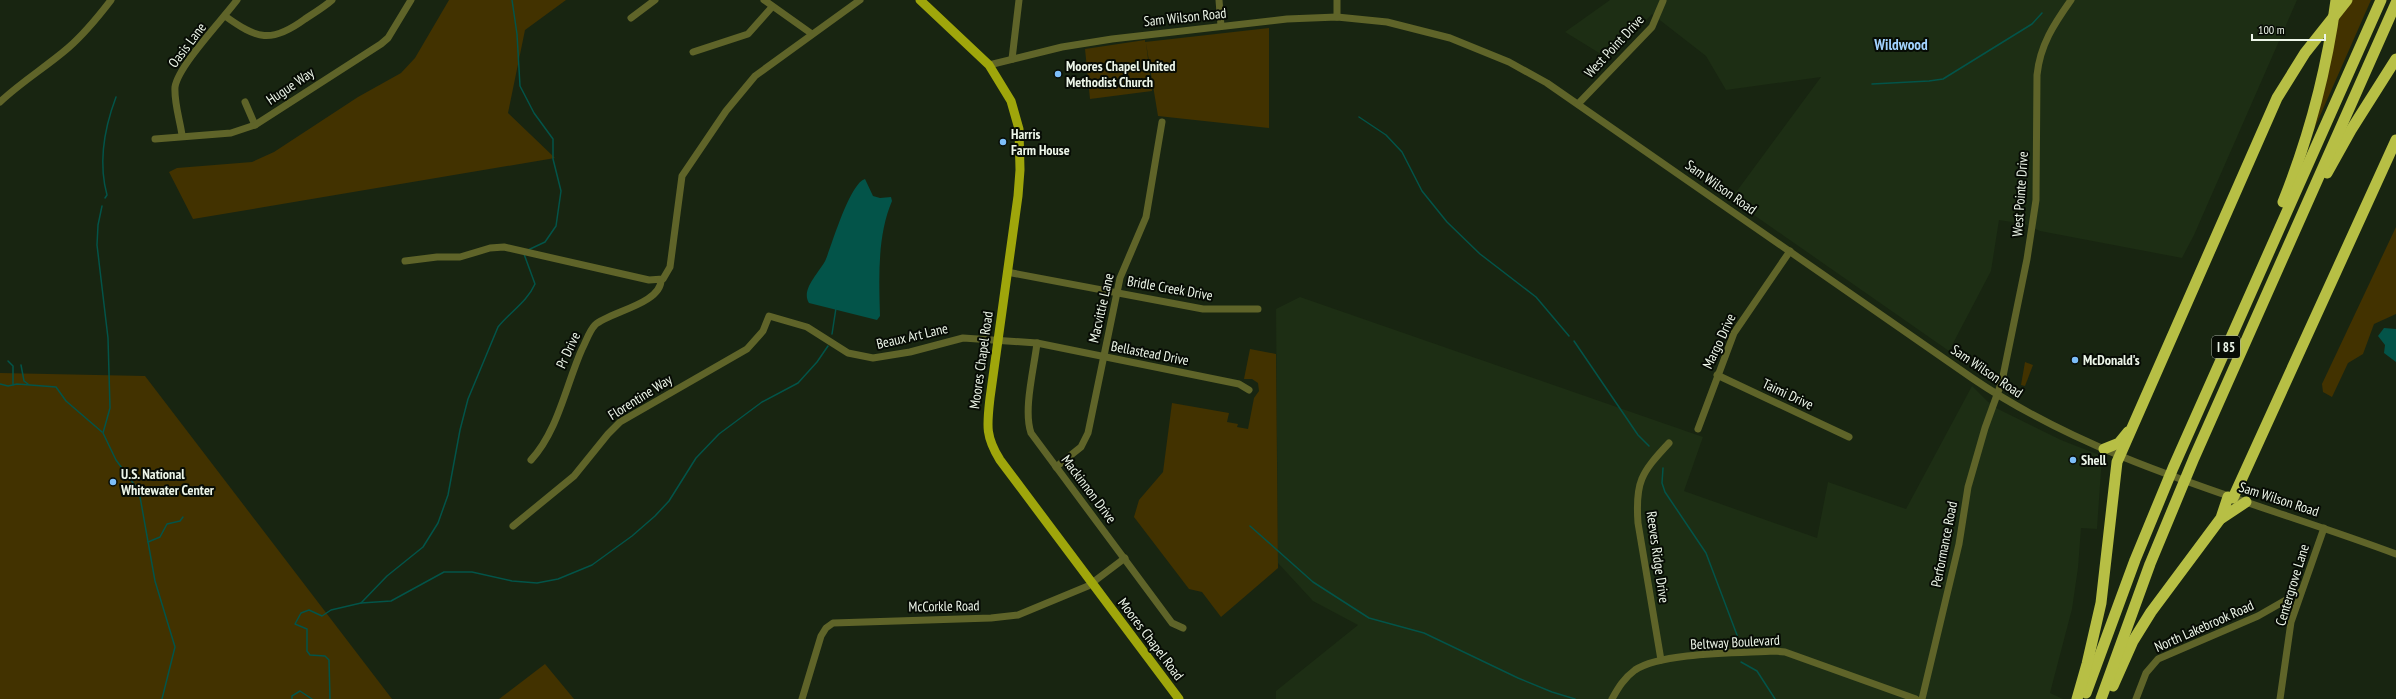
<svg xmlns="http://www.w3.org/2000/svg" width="2396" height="699" font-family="'PT Sans Narrow',sans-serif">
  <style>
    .built { fill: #1d2e14 }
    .green { fill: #423200 }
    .water { fill: #035449 }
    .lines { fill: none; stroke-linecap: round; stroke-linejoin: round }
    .stream { stroke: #035449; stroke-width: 1.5 }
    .minor { stroke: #5f6429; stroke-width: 7 }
    .major { stroke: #9fa60b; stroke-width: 9 }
    .highway { stroke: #b7bf45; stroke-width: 11 }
    .poi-dot { fill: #7cbef9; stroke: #070c05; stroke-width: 1.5 }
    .labels { text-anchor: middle; stroke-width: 4; stroke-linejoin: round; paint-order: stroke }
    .shield { fill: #070c05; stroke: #a8b0a5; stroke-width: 1 }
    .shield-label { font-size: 13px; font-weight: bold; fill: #edf6e9 }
    .street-label { font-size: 14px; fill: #edf6e9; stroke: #070c05 }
    .poi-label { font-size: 14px; font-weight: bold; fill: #edf6e9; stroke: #070c05; text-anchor: start }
    .neighbourhood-label { font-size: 15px; font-weight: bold; fill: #a2d2fe; stroke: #070c05 }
  </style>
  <rect width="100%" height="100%" fill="#182511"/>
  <g class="built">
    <path d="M1610,0H2297L2194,235L2182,258L2040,231L2024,224L1999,220L1991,271L1949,351L1731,199L1821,77L1726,90L1706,56L1652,14L1609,59L1565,32Z"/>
    <path d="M1300,297L1703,437L1684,491L1817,538L1828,482L1906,509L1972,386L1987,401L1998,409L2061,440L2102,456L2097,529L2081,528L2078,568L2072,609L2050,693L2063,699H1276V691L1358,625L1313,601L1278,563L1276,309Z"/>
  </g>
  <g class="green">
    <path d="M449,0H566L525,30L508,113L555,158L193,219L169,172L177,168L252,162L274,152L358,97L401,73L415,58Z"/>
    <path d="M2352,0H2371L2312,134L2337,18Z"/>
    <path d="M1269,28V128L1158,116L1146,43L1152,91L1090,99L1085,49L1145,40V42Z"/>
    <path d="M2396,227V314L2374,324L2363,354L2348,363L2332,397L2323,392L2322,384Z"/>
    <path d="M1250,349L1276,354L1278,568L1221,617L1202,592L1189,589L1134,517L1139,500L1163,472L1172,403L1229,413L1227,422L1238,424L1237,427L1248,429L1254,398L1259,391L1258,383L1252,379H1244Z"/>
    <path d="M2025,362L2033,365L2025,386L2021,385Z"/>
    <path d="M0,373L145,376L392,699H0Z"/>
    <path d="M545,664L574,699H499Z"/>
  </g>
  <g class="water">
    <path d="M865,179L873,196L880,198L891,197L892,201C877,236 879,279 880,316L877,320L809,303C800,289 821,271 826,259C832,244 850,183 865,179Z"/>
    <path d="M2384,328L2396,329V362L2384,353L2385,345L2378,336Z"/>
  </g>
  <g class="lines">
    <g class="stream">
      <path d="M512,0L517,34L520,86L534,113L553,139V159L561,191L556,226L545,242L528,250"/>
      <path d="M1872,84L1929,81L1943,79L2032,24L2042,13"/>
      <path d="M1359,117L1386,135L1402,152L1422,191L1447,222L1480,254L1536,297L1569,336"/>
      <path d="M105,198L107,195C98,162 104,129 116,97"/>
      <path d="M102,206L98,225L97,245L108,338L110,408L103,433L116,460L139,491L155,581L175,647L162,699"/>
      <path d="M832,334L836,308"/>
      <path d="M1574,341L1638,435L1649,446"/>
      <path d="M8,361L13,366V385"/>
      <path d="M21,365L24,381L28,384"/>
      <path d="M0,384L8,386L17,384L56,387L66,401L102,432"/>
      <path d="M1663,468L1662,483L1665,492L1706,553L1737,635L1738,641"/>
      <path d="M1250,526L1313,582L1369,618L1424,633L1518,678L1552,692L1575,699"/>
      <path d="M148,542L160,537L167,524L180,521L183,517"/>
      <path d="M361,603L387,576L423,547L438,523L448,495L460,430L468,399L498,327C510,312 527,302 535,284L524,254"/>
      <path d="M1741,662L1757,671L1775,699"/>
      <path d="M292,699V696L300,691L312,699"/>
      <path d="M330,699L329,660L325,656L310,655L307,651V629L295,624L301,613L309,610L322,616L331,610L361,603L391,601L444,572H472L512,581L537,583L558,579L592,565L632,536L655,516L669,501L696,458L719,434L762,402L798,383L817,362L828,346"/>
    </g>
    <g class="minor">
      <path d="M764,0L812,34"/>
      <path d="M1219,0L1221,26"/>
      <path d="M225,16C257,39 271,44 305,19C314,13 324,7 332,0"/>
      <path d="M1337,17V0"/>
      <path d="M631,18L655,0"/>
      <path d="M693,52L748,34L772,7"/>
      <path d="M1012,59L1019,0"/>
      <path d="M989,65L1062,47L1112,39L1287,19L1337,17L1387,22L1450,38L1509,62L1547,83L1972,378C2100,465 2252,500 2396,554"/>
      <path d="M0,102C21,82 46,67 68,48C84,34 98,17 111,0"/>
      <path d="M245,102L255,125"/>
      <path d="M1578,104L1652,27L1663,1"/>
      <path d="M182,135C180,120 174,103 175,87C178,66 223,19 237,0"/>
      <path d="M155,139L231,133L255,125L381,44L388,38L411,0"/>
      <path d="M405,261L437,257H460L490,248L504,247L649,280L663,279L670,267L682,176L726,111L755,76L860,0"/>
      <path d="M1007,272L1203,309H1258"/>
      <path d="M1037,343C1034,369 1023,410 1031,433L1172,623L1183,628"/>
      <path d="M1717,375L1849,437"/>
      <path d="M1698,429L1734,333L1790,251"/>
      <path d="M531,460C558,431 566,385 582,349C586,342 589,331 595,325C609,312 661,304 661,280"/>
      <path d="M1056,467L1081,447L1088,433L1120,278L1146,217L1162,122"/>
      <path d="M513,526L574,476L608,434L620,422L747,349L763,331L769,316L807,327L848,353L873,358L910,352L963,338L1037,343L1239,384L1249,390"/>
      <path d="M1661,660L1638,523C1635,482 1641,473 1669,443"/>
      <path d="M802,699L821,636L826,628L833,623L991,618L1018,615L1088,586L1125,558"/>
      <path d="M1612,699C1618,688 1624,678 1635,670C1661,652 1740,653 1774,651L1785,652L1916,699"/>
      <path d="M1922,699L1959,544L1968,487L1985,428L2002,381L2027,259L2036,200L2037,75C2040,45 2054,24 2071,0"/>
      <path d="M2136,699L2146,673L2158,659L2258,616L2300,592"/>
      <path d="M2280,699L2291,622L2324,528"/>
    </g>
    <path class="major" d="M920,0L989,65L1011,101L1019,129L1020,170L1018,196L990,398C987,425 985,436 1000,460L1179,699"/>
    <g class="highway">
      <path d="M2327,173L2351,130L2396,59"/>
      <path d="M2283,202C2309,137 2327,69 2336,0"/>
      <path d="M2104,449L2119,443L2128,432"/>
      <path d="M2233,498L2396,140"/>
      <path d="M2222,518L2246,502"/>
      <path d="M2113,686L2133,641L2151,612L2221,518L2228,497"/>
      <path d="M2086,693L2135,560L2173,468L2381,0"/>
      <path d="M2077,699L2087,664L2101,603L2117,462L2277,98L2305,53L2347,0"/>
      <path d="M2101,699L2150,564L2194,458L2396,3"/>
    </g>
  </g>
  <g class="poi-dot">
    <circle cx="1058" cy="74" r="4"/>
    <circle cx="1003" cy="142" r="4"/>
    <circle cx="2075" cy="360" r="4"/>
    <circle cx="2073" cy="460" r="4"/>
    <circle cx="113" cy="482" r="4"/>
  </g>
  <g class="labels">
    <rect class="shield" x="2212" y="336" width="28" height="22" rx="3"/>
    <g class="shield-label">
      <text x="2226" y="352">I 85</text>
    </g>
    <g class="street-label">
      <text transform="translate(1185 17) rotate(-6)" y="5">Sam Wilson Road</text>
      <text transform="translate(187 45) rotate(-53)" y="5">Oasis Lane</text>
      <text transform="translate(1614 46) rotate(-47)" y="5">West Point Drive</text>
      <text transform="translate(290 86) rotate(-34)" y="5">Hugue Way</text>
      <text transform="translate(1721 187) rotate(35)" y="5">Sam Wilson Road</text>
      <text transform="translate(2020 194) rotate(-86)" y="5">West Pointe Drive</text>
      <text transform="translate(1170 288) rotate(10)" y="5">Bridle Creek Drive</text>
      <text transform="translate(1101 308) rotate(-77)" y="5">Macvittie Lane</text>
      <text transform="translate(912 336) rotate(-13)" y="5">Beaux Art Lane</text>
      <text transform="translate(1719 341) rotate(-65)" y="5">Margo Drive</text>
      <text transform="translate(568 350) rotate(-65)" y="5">Pr Drive</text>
      <text transform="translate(1150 353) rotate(11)" y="5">Bellastead Drive</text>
      <text transform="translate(981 360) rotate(-82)" y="5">Moores Chapel Road</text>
      <text transform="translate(1987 371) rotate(34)" y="5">Sam Wilson Road</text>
      <text transform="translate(1788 394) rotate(25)" y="5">Taimi Drive</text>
      <text transform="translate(640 397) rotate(-32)" y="5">Florentine Way</text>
      <text transform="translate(1089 489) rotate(53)" y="5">Mackinnon Drive</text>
      <text transform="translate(2279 499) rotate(18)" y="5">Sam Wilson Road</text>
      <text transform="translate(1944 544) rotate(-79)" y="5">Performance Road</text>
      <text transform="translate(1658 557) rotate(82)" y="5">Reeves Ridge Drive</text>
      <text transform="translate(2292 585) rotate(-73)" y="5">Centergrove Lane</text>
      <text transform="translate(944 606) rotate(-1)" y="5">McCorkle Road</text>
      <text transform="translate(2204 626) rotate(-24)" y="5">North Lakebrook Road</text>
      <text transform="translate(1151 639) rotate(53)" y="5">Moores Chapel Road</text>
      <text transform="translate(1735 642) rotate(-3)" y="5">Beltway Boulevard</text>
    </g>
    <g class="poi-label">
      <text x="1066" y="71">Moores Chapel United<tspan x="1066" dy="16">Methodist Church</tspan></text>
      <text x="1011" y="139">Harris<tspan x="1011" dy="16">Farm House</tspan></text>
      <text x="2083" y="365">McDonald's</text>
      <text x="2081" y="465">Shell</text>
      <text x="121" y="479">U.S. National<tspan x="121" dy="16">Whitewater Center</tspan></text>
    </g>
    <g class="neighbourhood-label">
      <text x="1901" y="50">Wildwood</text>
    </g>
  </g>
  <path d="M2252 34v6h73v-6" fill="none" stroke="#edf6e9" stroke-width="2"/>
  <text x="2258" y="34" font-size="12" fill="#edf6e9" stroke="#070c05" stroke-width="3" paint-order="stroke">100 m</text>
</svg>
